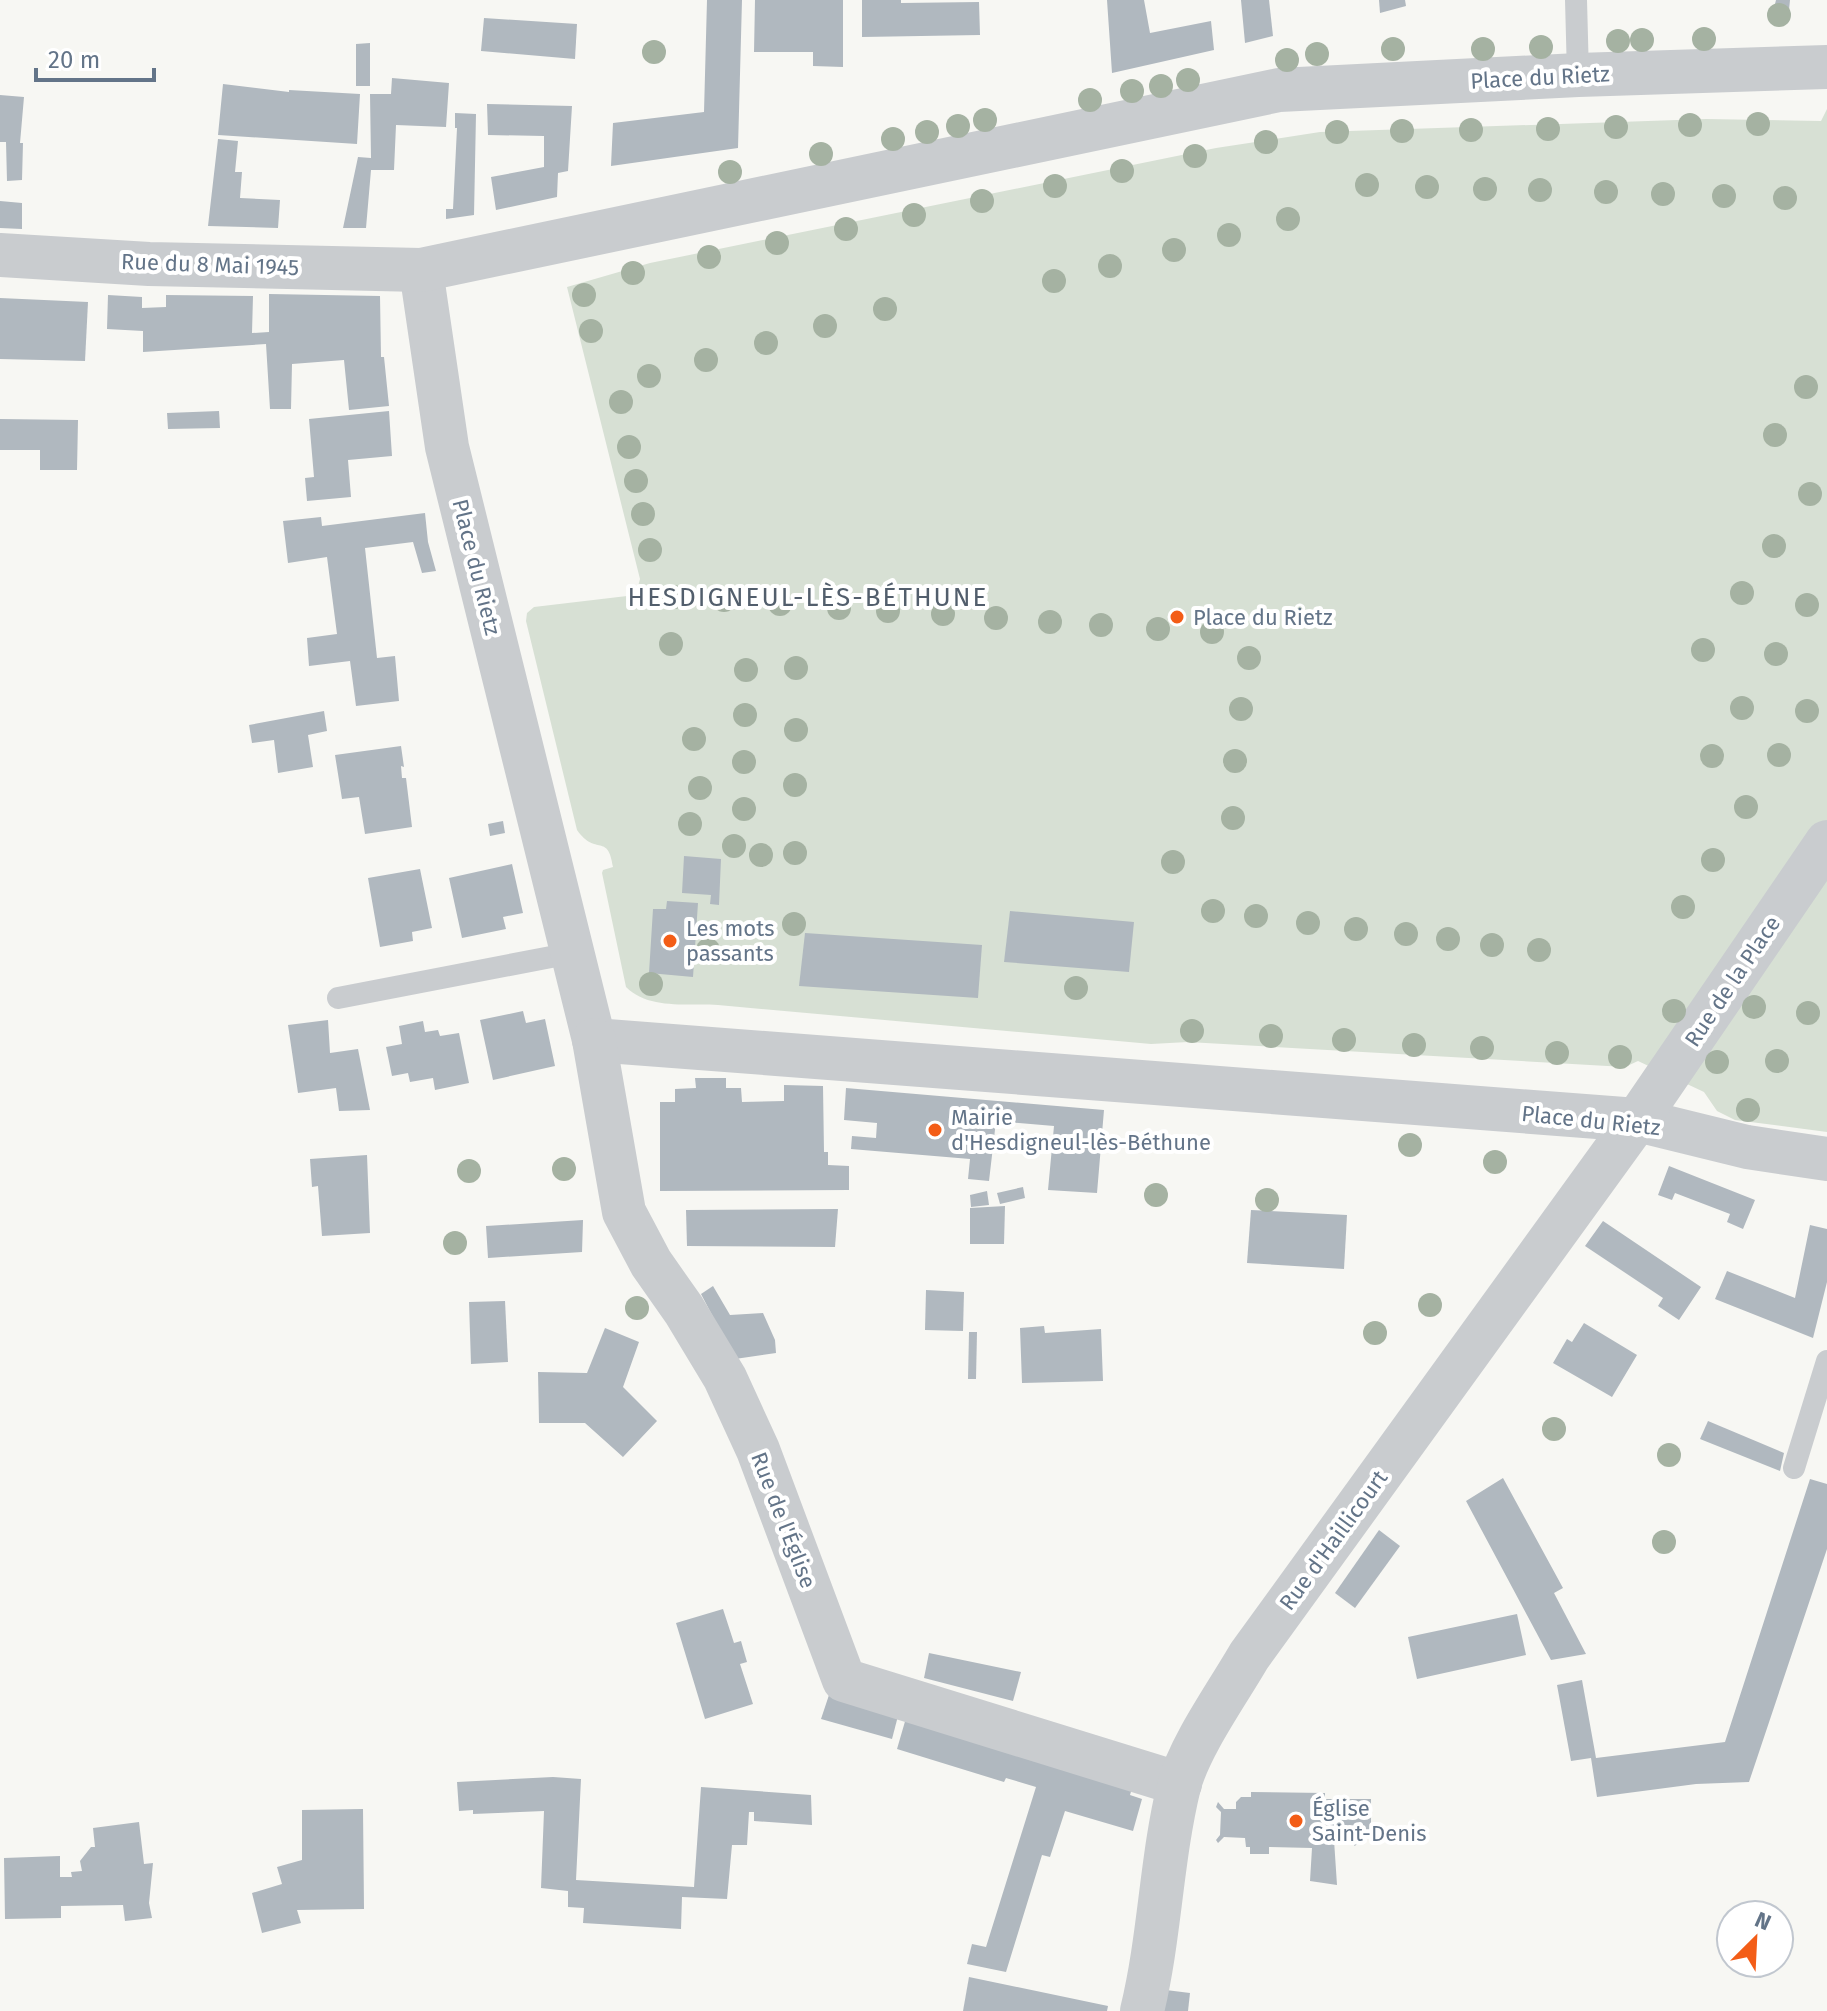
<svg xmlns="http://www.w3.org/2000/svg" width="1827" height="2011" font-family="'Fira Sans',sans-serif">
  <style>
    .green { fill: #d7e0d4 }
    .building { fill: #b0b8bf }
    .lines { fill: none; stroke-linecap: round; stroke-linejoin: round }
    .service { stroke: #c9cccf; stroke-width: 22 }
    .minor { stroke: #c9cccf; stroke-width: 44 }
    .tertiary { stroke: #c9cccf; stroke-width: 44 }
    .tree { fill: #a5b2a2 }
    .poi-dot { fill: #f35d17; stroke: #fff; stroke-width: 3 }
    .labels { text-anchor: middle; stroke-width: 8; stroke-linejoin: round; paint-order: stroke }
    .street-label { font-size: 22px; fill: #637488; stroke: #fff }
    .poi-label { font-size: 22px; fill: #637488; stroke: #fff; text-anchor: start }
    .quarter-label { font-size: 26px; letter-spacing: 2px; fill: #525e6c; stroke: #fff }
  </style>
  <rect width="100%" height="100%" fill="#f7f7f3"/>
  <path class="green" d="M1827,109V1132L1735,1120L1717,1111L1704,1092L1638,1061L1625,1067L1188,1042L1151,1044L718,1005C688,1003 649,1010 626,987L602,873L603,870L613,867C608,832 596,857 577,830L526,621L527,613L534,607L627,596L637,590L640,579L567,287L650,263L1216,148L1320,132L1706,119L1821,121Z"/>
  <g class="building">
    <path d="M707,0H742L738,148L611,166L613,123L704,112Z"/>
    <path d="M755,0H843V67L813,66V52H754Z"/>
    <path d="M862,0H901V3L979,2L980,35L862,37Z"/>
    <path d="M1107,0H1144L1150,33L1211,21L1214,50L1112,73Z"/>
    <path d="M1241,0H1269L1273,36L1245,43Z"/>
    <path d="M1379,0H1405L1406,6L1380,13Z"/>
    <path d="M1776,0H1790L1789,10L1774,8Z"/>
    <path d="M484,18L577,24L575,59L481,51Z"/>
    <path d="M370,43V86H356V44Z"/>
    <path d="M392,78L449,83L446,127L396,125L394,170H371L366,228H343L358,157L371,158L370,94H391Z"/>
    <path d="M223,84L289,92V90L360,94L357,144L218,135Z"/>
    <path d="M0,95L24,97L20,143H23L22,180L7,181L6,142H0Z"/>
    <path d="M487,104L572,106L568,171L558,173L557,197L496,210L491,177L544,167V136L488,135Z"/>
    <path d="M455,113L476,114L474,215L446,219V209H453L457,128H455Z"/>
    <path d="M218,139L238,141L235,172H242L240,198L280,200L278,228L208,226Z"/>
    <path d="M0,201L22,203V229L0,228Z"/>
    <path d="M269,294L380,296L381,357H384L389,406L349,410L344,360L292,364L291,409H270L266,344L143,352V331L107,329L108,295L142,297V308L166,307V295L253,296L252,333L269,332Z"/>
    <path d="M0,298L88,302L85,361L0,359Z"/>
    <path d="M219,411L220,428L168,429L167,413Z"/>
    <path d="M389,411L392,456L348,460L351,497L307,501L305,478L314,477L309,419Z"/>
    <path d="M0,419L78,420L77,470H40V450H0Z"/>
    <path d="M425,513L428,542L436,571L422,573L413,542L365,548L377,658L395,656L399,701L356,706L350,661L309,666L307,638L337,634L327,557L288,563L283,521L321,517L322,526Z"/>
    <path d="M324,711L327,731L308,735L313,767L278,773L274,740L252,743L249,725Z"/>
    <path d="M401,746L404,767L401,766L402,778H406L412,827L365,834L359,797L342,799L335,755Z"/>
    <path d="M503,821L505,833L490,836L488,824Z"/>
    <path d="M684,856L721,859L719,905L710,904L711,895L682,893Z"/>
    <path d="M512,864L523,913L503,917L506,929L462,938L449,878Z"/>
    <path d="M420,869L432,928L412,932L413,941L380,947L368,878Z"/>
    <path d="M667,901L698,903L693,977L649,973L653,909H666Z"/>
    <path d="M1010,911L1134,922L1129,972L1004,962Z"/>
    <path d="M805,933L982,945L978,998L799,986Z"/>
    <path d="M523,1011L526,1023L545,1019L555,1066L493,1080L480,1020Z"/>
    <path d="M328,1020L330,1053L358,1049L370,1110L339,1111L336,1088L298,1093L288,1025Z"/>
    <path d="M423,1021L425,1032L438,1030L440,1036L459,1033L469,1083L435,1090L433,1078L410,1082L408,1073L392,1076L386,1047L402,1044L399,1026Z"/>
    <path d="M695,1078H726V1088H741L742,1102L784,1101V1085L823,1086L824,1152H828V1165L849,1166V1190L660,1191V1102H675V1089L696,1088Z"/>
    <path d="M846,1088L1104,1110L1097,1193L1048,1190L1054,1126L996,1121L989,1181L968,1179L970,1159L851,1149L852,1136L876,1138L877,1123L844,1120Z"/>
    <path d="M367,1155L370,1233L322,1236L318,1186L312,1187L310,1159Z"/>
    <path d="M1669,1166L1755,1200L1743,1229L1727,1222L1730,1214L1675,1193L1672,1200L1658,1195Z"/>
    <path d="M1023,1187L1025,1198L1000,1204L997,1193Z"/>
    <path d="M987,1191L989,1205L971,1207L970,1195Z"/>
    <path d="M1005,1206L1004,1244H970V1208Z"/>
    <path d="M838,1209L835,1247L687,1246L686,1210Z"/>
    <path d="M1251,1210L1347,1215L1344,1269L1247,1263Z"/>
    <path d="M583,1220L582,1252L488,1258L486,1226Z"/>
    <path d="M1603,1221L1701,1287L1679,1320L1658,1306L1663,1298L1585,1246Z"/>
    <path d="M1810,1225L1827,1229V1282L1813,1338L1715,1299L1727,1271L1795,1298Z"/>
    <path d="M713,1286L730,1315L763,1313L775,1340L776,1353L735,1359L701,1294Z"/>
    <path d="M926,1290L964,1292L963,1331L925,1330Z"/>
    <path d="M505,1301L508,1362L471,1364L469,1302Z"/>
    <path d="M1584,1323L1637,1355L1612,1397L1553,1363L1567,1339L1572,1342Z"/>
    <path d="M1044,1326L1045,1333L1101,1329L1103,1381L1022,1383L1020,1328Z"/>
    <path d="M605,1328L639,1342L623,1387L657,1421L623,1457L585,1423H539L538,1372L587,1373Z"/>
    <path d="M969,1332H977L976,1379H968Z"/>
    <path d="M1708,1421L1784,1453L1780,1471L1700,1439Z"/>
    <path d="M1503,1478L1563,1588L1554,1593L1586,1654L1551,1660L1466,1501Z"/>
    <path d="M1810,1479L1827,1484V1549L1749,1782L1696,1784L1597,1797L1591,1758L1571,1761L1557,1685L1582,1680L1596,1758L1725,1742Z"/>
    <path d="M1379,1530L1400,1546L1355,1608L1335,1593Z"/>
    <path d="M723,1609L734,1643L741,1641L747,1662L740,1664L753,1704L705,1719L676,1623Z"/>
    <path d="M1517,1614L1526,1655L1417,1679L1408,1637Z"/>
    <path d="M929,1653L1021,1672L1013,1701L924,1678Z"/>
    <path d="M829,1695L898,1716L892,1739L821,1719Z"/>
    <path d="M906,1718L1132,1788L1130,1795L1142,1799L1133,1831L1065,1811L1050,1857L1042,1855L1006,1972L967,1964L972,1944L986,1947L1036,1787L1006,1778L1004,1782L897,1749Z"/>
    <path d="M553,1777L581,1779L576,1880L694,1887L701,1787L811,1795L812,1825L754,1821V1812H749L747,1845H732L727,1899L682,1897L681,1929L583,1923L584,1908L568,1907V1891L541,1888L544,1811L473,1814V1810L459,1811L457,1782Z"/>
    <path d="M1251,1792L1325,1793V1799H1371V1830H1360L1354,1839L1358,1842L1355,1846L1348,1840H1334L1337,1885L1310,1881L1312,1848L1269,1847V1854H1250V1847H1246L1245,1838L1224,1837L1218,1843L1216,1840L1220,1835L1221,1812L1216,1807L1218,1802L1224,1809H1236V1802L1241,1797H1251Z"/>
    <path d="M363,1809L364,1909L297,1910L301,1923L262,1933L252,1893L282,1884L277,1867L302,1860V1810Z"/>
    <path d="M139,1822L144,1864L153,1863L149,1903L152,1918L125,1921L123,1905L61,1906V1918L5,1919L4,1858L60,1856V1877H72L71,1872L82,1871L80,1861L91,1847H95L93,1828Z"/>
    <path d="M969,1977L1108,2006L1107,2011H963Z"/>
    <path d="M1166,1990L1190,1993L1188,2011H1160Z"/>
  </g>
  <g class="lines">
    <g class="service">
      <path d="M1576,0L1578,75"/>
      <path d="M338,998L572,953"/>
      <path d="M1794,1468L1827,1361"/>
    </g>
    <g class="minor">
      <path d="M421,270L447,447L594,1040L1637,1120L1747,1147L1827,1159"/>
      <path d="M594,1040L624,1212L651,1263L684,1310L725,1378L758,1450L844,1680L1180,1784"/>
    </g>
    <g class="tertiary">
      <path d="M0,255L149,264L421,270L1279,90L1578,75L1827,67"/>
      <path d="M1142,2011C1160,1937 1161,1860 1179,1786C1190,1745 1227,1694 1249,1656L1637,1120L1827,842"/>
    </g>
  </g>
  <g class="tree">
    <circle cx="1779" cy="15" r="12"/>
    <circle cx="1704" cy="39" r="12"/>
    <circle cx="1642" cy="40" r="12"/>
    <circle cx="1618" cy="41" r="12"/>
    <circle cx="1541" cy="47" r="12"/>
    <circle cx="1393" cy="49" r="12"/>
    <circle cx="1483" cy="49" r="12"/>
    <circle cx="654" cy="52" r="12"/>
    <circle cx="1317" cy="54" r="12"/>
    <circle cx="1287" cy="60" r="12"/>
    <circle cx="1188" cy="80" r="12"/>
    <circle cx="1161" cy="86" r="12"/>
    <circle cx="1132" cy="91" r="12"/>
    <circle cx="1090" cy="100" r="12"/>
    <circle cx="985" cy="120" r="12"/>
    <circle cx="1758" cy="124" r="12"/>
    <circle cx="1690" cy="125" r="12"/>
    <circle cx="958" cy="126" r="12"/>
    <circle cx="1616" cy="127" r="12"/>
    <circle cx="1548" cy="129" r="12"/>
    <circle cx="1471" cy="130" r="12"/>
    <circle cx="1402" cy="131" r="12"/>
    <circle cx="927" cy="132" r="12"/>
    <circle cx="1337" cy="132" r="12"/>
    <circle cx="893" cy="139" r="12"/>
    <circle cx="1266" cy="142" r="12"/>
    <circle cx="821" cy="154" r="12"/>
    <circle cx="1195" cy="156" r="12"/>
    <circle cx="1122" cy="171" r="12"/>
    <circle cx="730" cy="172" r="12"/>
    <circle cx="1367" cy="185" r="12"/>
    <circle cx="1055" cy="186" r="12"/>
    <circle cx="1427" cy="187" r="12"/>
    <circle cx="1485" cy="189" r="12"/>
    <circle cx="1540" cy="190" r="12"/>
    <circle cx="1606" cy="192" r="12"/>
    <circle cx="1663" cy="194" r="12"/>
    <circle cx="1724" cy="196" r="12"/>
    <circle cx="1785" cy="198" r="12"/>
    <circle cx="982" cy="201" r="12"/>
    <circle cx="914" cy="215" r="12"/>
    <circle cx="1288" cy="219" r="12"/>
    <circle cx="846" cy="229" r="12"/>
    <circle cx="1229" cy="235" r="12"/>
    <circle cx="777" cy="243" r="12"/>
    <circle cx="1174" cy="250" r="12"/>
    <circle cx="709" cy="257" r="12"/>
    <circle cx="1110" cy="266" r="12"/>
    <circle cx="633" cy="273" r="12"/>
    <circle cx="1054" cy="281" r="12"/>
    <circle cx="584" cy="295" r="12"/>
    <circle cx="885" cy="309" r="12"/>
    <circle cx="825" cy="326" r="12"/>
    <circle cx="591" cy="331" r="12"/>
    <circle cx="766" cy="343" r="12"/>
    <circle cx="706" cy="360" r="12"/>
    <circle cx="649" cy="376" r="12"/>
    <circle cx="1806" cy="387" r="12"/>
    <circle cx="621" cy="402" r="12"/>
    <circle cx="1775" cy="435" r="12"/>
    <circle cx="629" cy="447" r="12"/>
    <circle cx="636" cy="481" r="12"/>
    <circle cx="1810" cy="494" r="12"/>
    <circle cx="643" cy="514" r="12"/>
    <circle cx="1774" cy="546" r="12"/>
    <circle cx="650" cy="550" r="12"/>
    <circle cx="1742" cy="593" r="12"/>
    <circle cx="674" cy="597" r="12"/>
    <circle cx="724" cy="600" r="12"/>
    <circle cx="780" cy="604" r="12"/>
    <circle cx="1807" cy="605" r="12"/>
    <circle cx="839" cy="608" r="12"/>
    <circle cx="888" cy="611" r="12"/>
    <circle cx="943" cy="614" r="12"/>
    <circle cx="996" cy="618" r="12"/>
    <circle cx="1050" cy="622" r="12"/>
    <circle cx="1101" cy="625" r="12"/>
    <circle cx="1158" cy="629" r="12"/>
    <circle cx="1212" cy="632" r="12"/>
    <circle cx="671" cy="644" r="12"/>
    <circle cx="1703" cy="650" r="12"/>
    <circle cx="1776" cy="654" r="12"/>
    <circle cx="1249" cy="658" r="12"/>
    <circle cx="796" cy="668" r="12"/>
    <circle cx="746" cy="670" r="12"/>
    <circle cx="1742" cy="708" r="12"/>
    <circle cx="1241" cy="709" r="12"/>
    <circle cx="1807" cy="711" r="12"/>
    <circle cx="745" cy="715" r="12"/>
    <circle cx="796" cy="730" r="12"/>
    <circle cx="694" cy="739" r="12"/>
    <circle cx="1779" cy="755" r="12"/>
    <circle cx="1712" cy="756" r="12"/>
    <circle cx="1235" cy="761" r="12"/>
    <circle cx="744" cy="762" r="12"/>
    <circle cx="795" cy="785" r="12"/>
    <circle cx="700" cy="788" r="12"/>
    <circle cx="1746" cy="807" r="12"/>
    <circle cx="744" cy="809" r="12"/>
    <circle cx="1233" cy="818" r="12"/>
    <circle cx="690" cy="824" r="12"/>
    <circle cx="734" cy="846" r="12"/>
    <circle cx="795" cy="853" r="12"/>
    <circle cx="761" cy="855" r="12"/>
    <circle cx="1713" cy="860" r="12"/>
    <circle cx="1173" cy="862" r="12"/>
    <circle cx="1683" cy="907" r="12"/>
    <circle cx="1213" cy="911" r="12"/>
    <circle cx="1256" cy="916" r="12"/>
    <circle cx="1308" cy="923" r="12"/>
    <circle cx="794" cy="924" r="12"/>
    <circle cx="1356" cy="929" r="12"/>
    <circle cx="1406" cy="934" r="12"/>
    <circle cx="1448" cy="939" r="12"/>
    <circle cx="1492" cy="945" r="12"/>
    <circle cx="708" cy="950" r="12"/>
    <circle cx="1539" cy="950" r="12"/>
    <circle cx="651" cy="984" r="12"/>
    <circle cx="1076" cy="988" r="12"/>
    <circle cx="1754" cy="1007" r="12"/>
    <circle cx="1674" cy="1011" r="12"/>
    <circle cx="1808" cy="1013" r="12"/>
    <circle cx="1192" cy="1031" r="12"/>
    <circle cx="1271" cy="1036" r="12"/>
    <circle cx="1344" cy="1040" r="12"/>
    <circle cx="1414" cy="1045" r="12"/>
    <circle cx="1482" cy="1048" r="12"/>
    <circle cx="1557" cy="1053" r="12"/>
    <circle cx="1620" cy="1057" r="12"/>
    <circle cx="1777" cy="1061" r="12"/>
    <circle cx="1717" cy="1062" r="12"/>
    <circle cx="1748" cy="1110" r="12"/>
    <circle cx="1410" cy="1145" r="12"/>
    <circle cx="1495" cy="1162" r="12"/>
    <circle cx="564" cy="1169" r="12"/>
    <circle cx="469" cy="1171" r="12"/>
    <circle cx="1156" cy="1195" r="12"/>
    <circle cx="1267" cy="1200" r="12"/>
    <circle cx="455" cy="1243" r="12"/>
    <circle cx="1430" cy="1305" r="12"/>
    <circle cx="637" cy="1308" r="12"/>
    <circle cx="1375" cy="1333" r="12"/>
    <circle cx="1554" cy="1429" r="12"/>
    <circle cx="1669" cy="1455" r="12"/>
    <circle cx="1664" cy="1542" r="12"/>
  </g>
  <g class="poi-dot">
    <circle cx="1177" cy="617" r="8"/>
    <circle cx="670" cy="941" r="8"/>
    <circle cx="935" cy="1130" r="8"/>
    <circle cx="1296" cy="1821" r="8"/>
  </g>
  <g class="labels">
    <g class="street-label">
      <text transform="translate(1540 77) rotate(-3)" y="8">Place du Rietz</text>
      <text transform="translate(210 264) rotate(2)" y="8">Rue du 8 Mai 1945</text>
      <text transform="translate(477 567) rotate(76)" y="8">Place du Rietz</text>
      <text transform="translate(1732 981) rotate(-56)" y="8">Rue de la Place</text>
      <text transform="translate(1591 1120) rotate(6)" y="8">Place du Rietz</text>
      <text transform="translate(784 1520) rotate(69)" y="8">Rue de l'Église</text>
      <text transform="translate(1333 1540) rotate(-54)" y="8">Rue d'Haillicourt</text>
    </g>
    <g class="poi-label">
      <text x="1193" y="625">Place du Rietz</text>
      <text x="686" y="936">Les mots<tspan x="686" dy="25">passants</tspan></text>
      <text x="951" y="1125">Mairie<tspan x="951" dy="25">d'Hesdigneul-lès-Béthune</tspan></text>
      <text x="1312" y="1816">Église<tspan x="1312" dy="25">Saint-Denis</tspan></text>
    </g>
    <g class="quarter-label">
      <text x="808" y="606">HESDIGNEUL-LÈS-BÉTHUNE</text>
    </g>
  </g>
  <g transform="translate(1755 1939) rotate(24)"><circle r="38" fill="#ffffff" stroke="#c1c7cf" stroke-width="2"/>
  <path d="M0-6L14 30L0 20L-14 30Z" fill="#f35d17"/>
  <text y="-12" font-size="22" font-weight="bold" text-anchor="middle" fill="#637488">N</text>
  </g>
  <path d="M36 68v12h118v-12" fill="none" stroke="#637488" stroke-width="4"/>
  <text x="48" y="68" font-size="24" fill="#637488" stroke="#ffffff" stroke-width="6" paint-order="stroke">20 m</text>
</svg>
